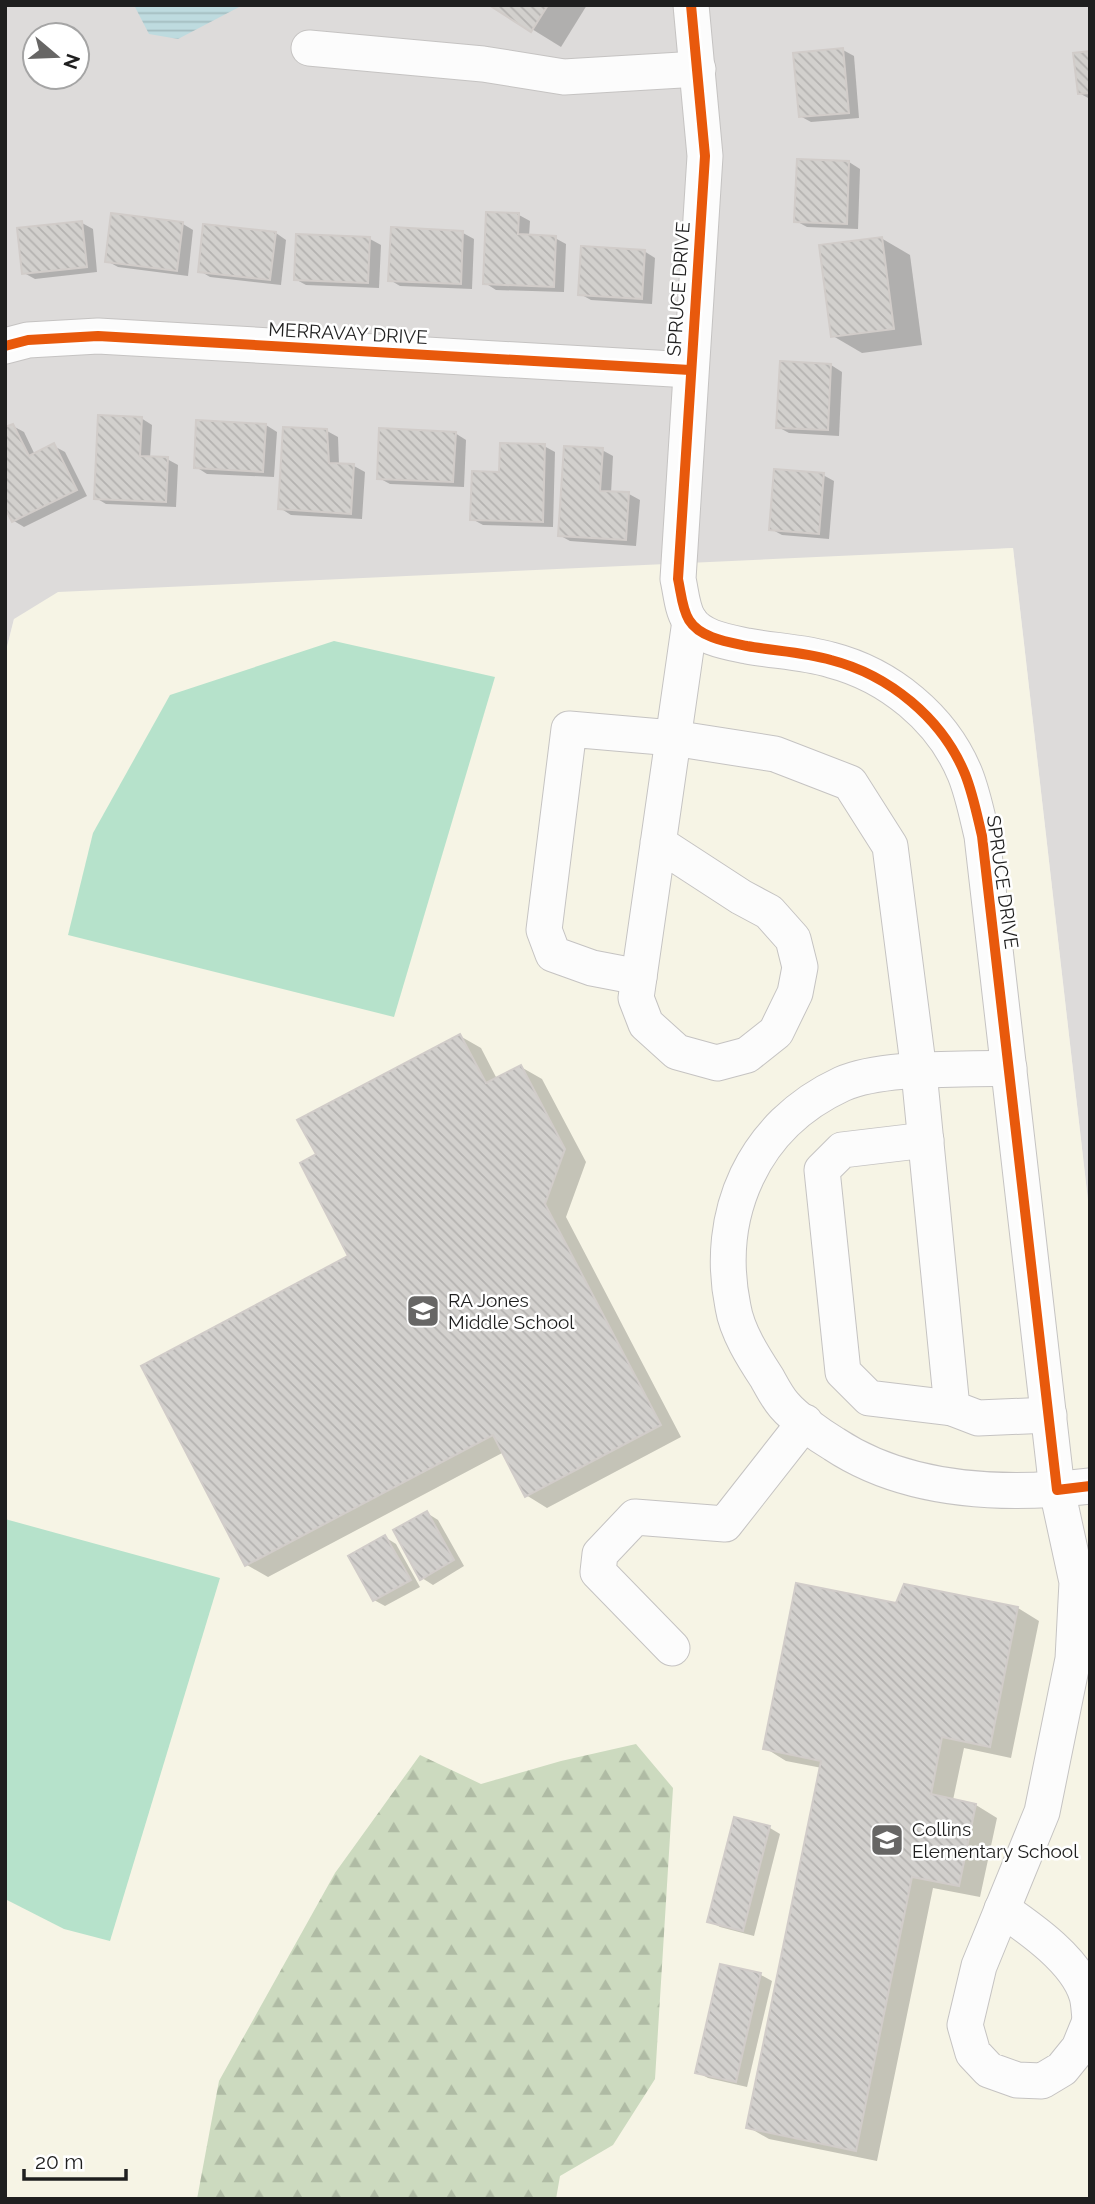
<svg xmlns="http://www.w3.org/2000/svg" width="1095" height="2204" font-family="Raleway,sans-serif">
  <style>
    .residential { fill: #dddbda; fill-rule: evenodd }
    .education { fill: #f6f4e5 }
    .forest { fill: url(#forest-firs) }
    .pitch { fill: #b6e2cb }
    .water { fill: url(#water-rules) }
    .shadow { fill: #0003 }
    .building { fill: url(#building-back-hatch); stroke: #d1ccc9; stroke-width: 2 }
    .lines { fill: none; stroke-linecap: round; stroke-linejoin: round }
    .minor-casing { stroke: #c5c3c2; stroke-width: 37 }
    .minor { stroke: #fcfcfc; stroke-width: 35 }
    .cycleway-casing { stroke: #fff; stroke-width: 15 }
    .cycleway { stroke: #e8590c; stroke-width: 10 }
    .labels { text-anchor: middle; stroke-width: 5; stroke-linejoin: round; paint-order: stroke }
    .street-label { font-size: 19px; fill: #1f1f1f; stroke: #fff }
    .poi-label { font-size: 19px; fill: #1f1f1f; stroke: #fff; text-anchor: start }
  </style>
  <defs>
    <pattern id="forest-firs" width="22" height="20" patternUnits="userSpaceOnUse" patternTransform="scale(1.75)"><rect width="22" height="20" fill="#ccdabf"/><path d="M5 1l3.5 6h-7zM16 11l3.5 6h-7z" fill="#afbba4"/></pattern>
    <pattern id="water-rules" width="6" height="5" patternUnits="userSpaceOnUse" patternTransform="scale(1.75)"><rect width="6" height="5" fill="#bedbdf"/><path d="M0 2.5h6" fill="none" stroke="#a3bcbf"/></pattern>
    <pattern id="building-back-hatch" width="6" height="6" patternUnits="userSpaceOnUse" patternTransform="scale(1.75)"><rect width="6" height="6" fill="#d2d0cd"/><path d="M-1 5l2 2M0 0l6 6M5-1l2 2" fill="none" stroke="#b4b2b0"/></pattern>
  </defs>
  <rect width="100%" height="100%" fill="#eeebe8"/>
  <path class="residential" d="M5,5H1090V1218L1013,548L14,619L5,655ZM35,35H77V77H35Z"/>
  <path class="education" d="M1013,548L1090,1218V2199H5V655L14,619L58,592Z"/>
  <path class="forest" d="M636,1744L673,1788L655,2079L613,2145L560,2176L556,2199H197L219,2081L335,1873L420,1755L481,1784L561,1761Z"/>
  <g class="pitch">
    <path d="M334,641L495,677L394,1017L68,935L93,833L170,695Z"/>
    <path d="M5,1519L220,1578L110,1941L64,1929L5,1899Z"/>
  </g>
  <path class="water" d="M134,5H243L178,39L149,34Z"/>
  <g class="shadow">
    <path d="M493,5H587L561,47Z"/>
    <path d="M843,50L854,56L859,118L811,122L800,116Z"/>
    <path d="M1090,53V99L1079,93Z"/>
    <path d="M849,162L860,169L858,229L807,227L796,221Z"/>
    <path d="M519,215L530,221L529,236L555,238L566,244L564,292L496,290L485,283Z"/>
    <path d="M82,223L93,229L97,272L35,279L24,273Z"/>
    <path d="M183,224L193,230L188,276L118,267L107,261Z"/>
    <path d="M392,229L463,233L474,239L472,289L400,286L390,280Z"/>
    <path d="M276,233L286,240L281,285L210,277L200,271Z"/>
    <path d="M881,238L910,255L922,345L862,353L833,336Z"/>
    <path d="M370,239L381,245L379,288L306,285L295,279Z"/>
    <path d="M644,251L655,258L652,304L591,300L580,294Z"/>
    <path d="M831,365L842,372L839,436L789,433L778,427Z"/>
    <path d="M141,418L152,425L150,458L167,459L178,465L176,507L106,504L96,498Z"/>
    <path d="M266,425L277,432L274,477L207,474L196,467Z"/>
    <path d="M13,426L24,432L35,455L54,446L65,452L87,496L24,527L14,521Z"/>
    <path d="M327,431L338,437L339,465L354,466L365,472L362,519L291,515L280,508Z"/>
    <path d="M455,433L466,440L464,487L390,484L379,478Z"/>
    <path d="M544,446L555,452L553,527L483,525L472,519L501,473Z"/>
    <path d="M602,450L613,456L611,493L629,494L640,500L636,546L570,541L559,535Z"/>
    <path d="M823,475L834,481L829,539L782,535L771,529Z"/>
    <path d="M460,1036L481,1048L497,1079L521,1067L542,1079L586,1162L566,1217L681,1437L547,1508L526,1495L504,1452L268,1577L247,1565L351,1257L318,1155Z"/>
    <path d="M427,1513L438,1520L464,1566L433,1585L422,1578Z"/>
    <path d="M385,1537L396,1544L420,1587L385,1606L374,1600Z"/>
    <path d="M905,1586L1018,1608L1039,1621L1011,1758L964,1748L953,1800L976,1805L997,1818L980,1897L933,1888L877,2161L769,2139L748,2127L822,1768L786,1761L765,1748L897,1605Z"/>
    <path d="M770,1828L780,1834L754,1936L720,1927L709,1921Z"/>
    <path d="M721,1966L761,1975L772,1981L747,2087L708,2078L697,2072Z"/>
  </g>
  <g class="building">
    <path d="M489,5H548L531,32Z"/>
    <path d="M843,48L849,113L799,117L793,53Z"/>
    <path d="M1090,51V93L1078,94L1073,53Z"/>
    <path d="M797,159L849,161L847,224L794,222Z"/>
    <path d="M486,212L519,213L518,234L556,236L554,287L483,284Z"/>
    <path d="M111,213L183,222L177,271L105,262Z"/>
    <path d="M82,221L87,267L22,274L17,228Z"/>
    <path d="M203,224L276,232L270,280L198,272Z"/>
    <path d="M391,227L463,231L461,284L388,281Z"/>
    <path d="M296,234L370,237L368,283L294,280Z"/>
    <path d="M882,237L894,329L831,337L819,245Z"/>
    <path d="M581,246L645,250L642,299L578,295Z"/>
    <path d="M780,361L831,364L828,430L776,428Z"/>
    <path d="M98,415L142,417L140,456L168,457L166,502L94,499Z"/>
    <path d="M196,420L266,424L263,472L194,468Z"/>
    <path d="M13,424L29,456L54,443L77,490L12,522L5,508V427Z"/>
    <path d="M283,427L327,429L329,463L354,464L351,514L278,509Z"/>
    <path d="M379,428L456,432L453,482L377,479Z"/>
    <path d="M500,443L545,444L543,522L470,520L472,471L499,472Z"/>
    <path d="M564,446L603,448L600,491L629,492L626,540L558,536Z"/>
    <path d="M774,469L824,473L819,534L769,530Z"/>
    <path d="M460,1034L486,1083L521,1065L565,1149L545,1204L661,1425L525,1497L493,1435L245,1566L141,1366L348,1256L300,1163L316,1154L297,1120Z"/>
    <path d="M427,1511L454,1560L420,1580L393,1530Z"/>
    <path d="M385,1535L411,1580L373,1601L348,1556Z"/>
    <path d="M796,1583L896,1603L904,1584L1018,1607L990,1747L942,1737L931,1794L976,1804L959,1886L912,1877L856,2151L746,2128L821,1761L763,1749Z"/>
    <path d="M734,1817L770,1826L743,1931L707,1922Z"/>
    <path d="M720,1964L761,1973L736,2082L695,2073Z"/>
  </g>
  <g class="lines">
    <defs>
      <g id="minor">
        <path d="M691,5L705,156L678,579C681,592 682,609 689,620C700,638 728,642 747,646C774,651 804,652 831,660C889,675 942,718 965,774C973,794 977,815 982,836L1057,1490L1077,1582L1073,1659L1042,1812L979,1966L965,2025L973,2053L989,2070L1017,2080L1042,2081L1062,2069L1079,2048L1090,2021"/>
        <path d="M309,48L483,64L564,77L698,69"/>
        <path d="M5,346L28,340L98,336L690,370"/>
        <path d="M658,843L741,897L769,912L793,939L800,967L795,993L776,1032L747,1055L717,1063L677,1052L646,1024L636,998L690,621"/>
        <path d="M639,977L592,968L553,954L544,930L569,729L673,738L775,754L850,783L890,846L919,1072L952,1408L978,1418L1049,1415"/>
        <path d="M1009,1068C963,1070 882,1066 842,1084C753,1125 714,1214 733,1307C737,1332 754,1358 767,1378C772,1387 777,1397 784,1405C795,1418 819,1435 834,1444C908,1493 1004,1496 1090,1486"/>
        <path d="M926,1140L842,1150L822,1170L843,1372L869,1398L952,1408"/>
        <path d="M672,1648L598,1572L600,1554L635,1517L725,1524L805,1422"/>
        <path d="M1002,1909C1031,1929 1077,1961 1087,1996C1089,2003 1089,2011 1090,2019"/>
      </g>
    </defs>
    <use href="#minor" class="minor-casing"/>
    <use href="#minor" class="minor"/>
    <defs>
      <g id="cycleway">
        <path d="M691,5L705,156L678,579C681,592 682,609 689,620C700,638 728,642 747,646C774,651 804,652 831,660C889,675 942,718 965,774C973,794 977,815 982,836L1057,1490L1090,1486"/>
        <path d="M5,346L28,340L98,336L690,370"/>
      </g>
    </defs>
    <use href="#cycleway" class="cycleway-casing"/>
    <use href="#cycleway" class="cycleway"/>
  </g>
  <defs>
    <symbol id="school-square" viewBox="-11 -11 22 22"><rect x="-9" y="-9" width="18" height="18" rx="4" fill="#676665" stroke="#fff"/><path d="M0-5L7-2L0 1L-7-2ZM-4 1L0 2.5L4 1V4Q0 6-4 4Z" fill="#fff"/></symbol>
  </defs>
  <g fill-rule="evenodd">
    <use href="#school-square" x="404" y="1292" width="38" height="38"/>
    <use href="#school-square" x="868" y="1821" width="38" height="38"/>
  </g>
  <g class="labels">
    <g class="street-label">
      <text transform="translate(678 289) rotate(-86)" y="7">SPRUCE DRIVE</text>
      <text transform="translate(348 333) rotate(3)" y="7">MERRAVAY DRIVE</text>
      <text transform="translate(1003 882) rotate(82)" y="7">SPRUCE DRIVE</text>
    </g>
    <g class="poi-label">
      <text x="448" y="1307">RA Jones<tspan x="448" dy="22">Middle School</tspan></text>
      <text x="912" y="1836">Collins<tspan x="912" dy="22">Elementary School</tspan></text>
    </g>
  </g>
  <rect width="1095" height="2204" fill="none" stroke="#1f1f1f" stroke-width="14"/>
  <g transform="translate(56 56) rotate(109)"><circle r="33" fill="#ffffff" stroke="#a5a5a5" stroke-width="2"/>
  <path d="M0-5L12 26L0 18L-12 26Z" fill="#676665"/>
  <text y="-10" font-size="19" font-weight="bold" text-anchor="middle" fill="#1f1f1f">N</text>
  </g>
  <path d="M24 2169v10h102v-10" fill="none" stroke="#1f1f1f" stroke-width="3.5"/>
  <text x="35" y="2169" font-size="21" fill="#1f1f1f" stroke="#ffffff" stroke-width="5" paint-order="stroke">20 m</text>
</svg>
